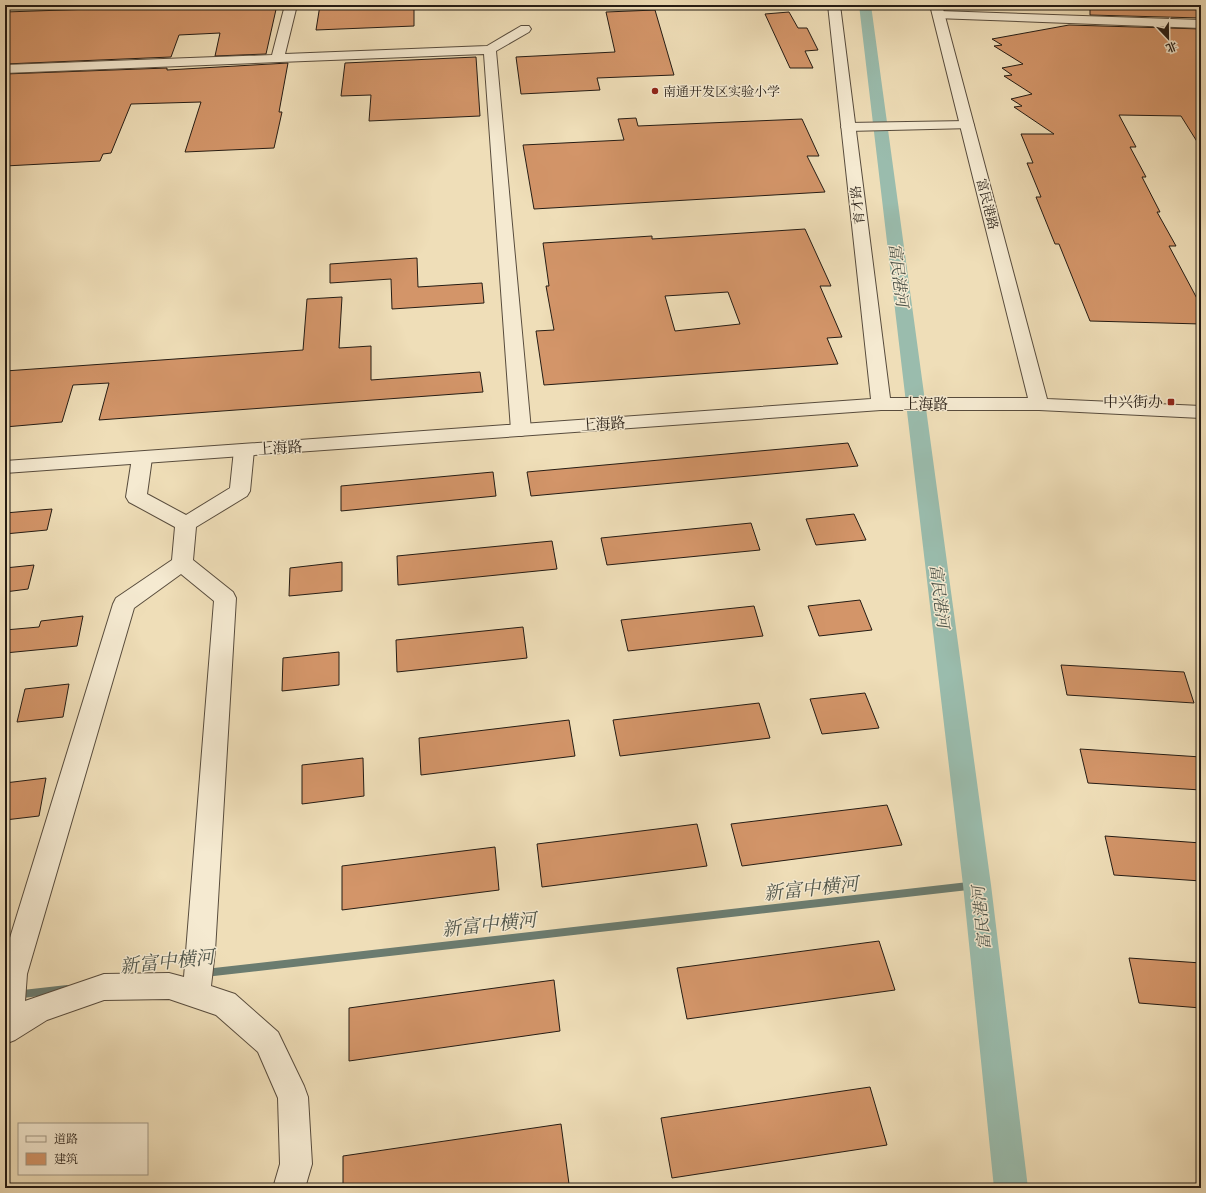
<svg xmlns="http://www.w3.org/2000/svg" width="1206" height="1193" font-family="'Sorts Mill Goudy','Noto Serif SC',serif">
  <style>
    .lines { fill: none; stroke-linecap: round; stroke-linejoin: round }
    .stream { fill: #6b7c70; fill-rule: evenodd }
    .canal { fill: #9abcad; fill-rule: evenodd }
    .building { fill: #d39569; stroke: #251c14; fill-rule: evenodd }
    .minor-casing { stroke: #584c3d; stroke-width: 2 }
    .tertiary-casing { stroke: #584c3d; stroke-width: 2 }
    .minor { fill: #f5ead1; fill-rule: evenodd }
    .tertiary { fill: #f5ead1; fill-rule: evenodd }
    .poi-dot { fill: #8f2418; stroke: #f5ead1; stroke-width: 1.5 }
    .labels { text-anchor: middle; stroke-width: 3; stroke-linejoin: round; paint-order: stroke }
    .far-poi-label { font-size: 13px; fill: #251c14; stroke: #f5ead1; text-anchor: start }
    .far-street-label { font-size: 13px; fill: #251c14; stroke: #f5ead1 }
    .poi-label { font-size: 15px; fill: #251c14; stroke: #f5ead1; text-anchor: end }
    .street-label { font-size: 15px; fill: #251c14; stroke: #f5ead1 }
    .water-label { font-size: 16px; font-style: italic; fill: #4e544a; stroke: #f5ead1 }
    .near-water-label { font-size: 19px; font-style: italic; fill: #4e544a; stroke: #f5ead1 }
  </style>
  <rect width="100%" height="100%" fill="#efdeb8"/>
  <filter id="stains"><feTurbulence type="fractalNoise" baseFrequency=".005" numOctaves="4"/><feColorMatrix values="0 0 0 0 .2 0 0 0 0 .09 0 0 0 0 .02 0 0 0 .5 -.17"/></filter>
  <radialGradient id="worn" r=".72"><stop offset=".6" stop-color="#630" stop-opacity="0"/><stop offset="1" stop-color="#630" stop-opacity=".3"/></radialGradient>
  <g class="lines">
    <g class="stream">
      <path d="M977,881L980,882L981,885L980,888L977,889L205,977L202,976L200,973L202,970L205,969Z"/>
      <path d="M67,985L70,986L72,989L70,992L67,993L5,1000V992Z"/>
    </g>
    <path class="canal" d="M859,5H871L991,885L1028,1188H994L963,885Z"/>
  </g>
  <g class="building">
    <path d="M210,5H277L266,54L215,56L220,33L179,35L171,57L5,64V12Z"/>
    <path d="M320,5H414V26L316,30Z"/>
    <path d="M1090,5L1201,7V18L1090,15Z"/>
    <path d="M655,10L674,75L597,78L600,90L521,94L516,57L615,52L606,12Z"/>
    <path d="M789,12L798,28H807L818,50L805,51L813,68H790L765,14Z"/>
    <path d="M1069,25L1201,29V148L1181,116L1119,115L1136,147H1130L1146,177H1142L1160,212H1157L1176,246H1169L1201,306V324L1090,321L1059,244H1055L1036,197H1041L1027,163H1033L1021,134H1054L1014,107L1022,106L1011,99L1032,94L1004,76L1012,75L1002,68L1023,64L994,46L1002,45L992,39Z"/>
    <path d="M476,57L480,116L369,121L371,95L341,96L345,63Z"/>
    <path d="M288,63L279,112H282L274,148L185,152L201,102L131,104L111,153L103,154L100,161L5,166V74L167,68V70Z"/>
    <path d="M636,118L638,126L802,119L819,156H807L825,192L534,209L523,145L624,140L618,119Z"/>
    <path d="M805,229L831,286H820L842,337L827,338L838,364L544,385L536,331L554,330L546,286H549L543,243L652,236V239ZM728,292L740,324L675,331L665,296Z"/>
    <path d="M417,258L418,287L482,283L484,303L392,309L391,279L330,283V264Z"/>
    <path d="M342,297L339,348L371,346V380L480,372L483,392L99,420L109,383L73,385L62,422L5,427V371L303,350L307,299Z"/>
    <path d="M848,443L858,466L531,496L527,472Z"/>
    <path d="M493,472L496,496L341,511V486Z"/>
    <path d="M52,509L47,530L5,534V513Z"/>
    <path d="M854,514L866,540L816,545L806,519Z"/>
    <path d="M751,523L760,550L607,565L601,538Z"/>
    <path d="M552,541L557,569L398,585L397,556Z"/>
    <path d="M342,562V591L289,596L290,568Z"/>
    <path d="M34,565L28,589L5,592V568Z"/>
    <path d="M860,600L872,630L819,636L808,606Z"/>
    <path d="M754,606L763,636L628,651L621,620Z"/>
    <path d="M83,616L77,646L5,653V630L39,627L41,621Z"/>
    <path d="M523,627L527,658L397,672L396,640Z"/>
    <path d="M339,652V685L282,691L283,658Z"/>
    <path d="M1061,665L1184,672L1194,703L1067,695Z"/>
    <path d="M69,684L63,717L17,722L25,689Z"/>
    <path d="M865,693L879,728L822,734L810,699Z"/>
    <path d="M759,703L770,738L620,756L613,720Z"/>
    <path d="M569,720L575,756L421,775L419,738Z"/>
    <path d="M1080,749L1201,757V790L1088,783Z"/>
    <path d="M363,758L364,796L302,804V765Z"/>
    <path d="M46,778L39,816L5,820V783Z"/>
    <path d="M887,805L902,845L742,866L731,824Z"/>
    <path d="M697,824L707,866L542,887L537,844Z"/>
    <path d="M1105,836L1201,843V881L1114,875Z"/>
    <path d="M495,847L499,890L342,910V866Z"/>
    <path d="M879,941L895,990L687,1019L677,968Z"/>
    <path d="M1129,958L1201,963V1008L1139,1003Z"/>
    <path d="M554,980L560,1031L349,1061V1008Z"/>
    <path d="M870,1087L887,1145L672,1178L661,1118Z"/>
    <path d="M561,1124L569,1184L545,1188H343V1156Z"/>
  </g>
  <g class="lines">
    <defs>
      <g id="minor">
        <path d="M285,5H297L285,54L487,46L521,26H529L531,29L529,32L496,51L531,430L528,434L521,436L514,434L511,430L484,54L5,73V65L272,55Z"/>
        <path d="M939,11L1201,20V28L935,18L933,15L935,12Z"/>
        <path d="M967,121L972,122L974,125L972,128L848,131L843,130L841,127L843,124L848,123Z"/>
        <path d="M244,444L251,446L254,450L250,491L247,496L196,527L193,560L233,592L236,598L215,951L211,986L235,994L278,1032L304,1086L308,1097L312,1164L305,1188H273L280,1164L278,1098L258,1052L216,1015L169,999L104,1000L47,1020L15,1040L5,1044V954L113,604L116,598L172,560L175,527L129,502L126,497L132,458L135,454L142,452L149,454L152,458L147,494L186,515L230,488L234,450L237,446ZM181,574L214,601L184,977L169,973L104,974L25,1001L27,974L134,608Z"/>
      </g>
      <path id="tertiary" d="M828,5H840L890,398H1028L930,5H942L1047,399L1201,406V418L1039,410H881L5,473V461L871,399Z"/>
    </defs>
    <use href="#minor" class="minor-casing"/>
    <use href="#tertiary" class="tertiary-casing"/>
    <use href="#minor" class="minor"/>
    <use href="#tertiary" class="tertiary"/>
  </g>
  <g class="poi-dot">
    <circle cx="655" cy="91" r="4"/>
    <rect x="1167" y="398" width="8" height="8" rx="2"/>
  </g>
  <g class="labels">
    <g class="far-poi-label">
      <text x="663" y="96">南通开发区实验小学</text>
    </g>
    <g class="far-street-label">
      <text transform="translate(988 204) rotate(76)" y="5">富民港路</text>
      <text transform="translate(857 205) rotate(-97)" y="5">育才路</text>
    </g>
    <g class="poi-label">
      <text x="1163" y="407">中兴街办</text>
    </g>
    <g class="street-label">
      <text x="926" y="409">上海路</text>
      <text transform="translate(603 424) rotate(-4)" y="5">上海路</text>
      <text transform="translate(280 448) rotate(-4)" y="5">上海路</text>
    </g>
    <g class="water-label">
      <text transform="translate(899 275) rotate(83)" y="6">富民港河</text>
      <text transform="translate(940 596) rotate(83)" y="6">富民港河</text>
      <text transform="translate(981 918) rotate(-96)" y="6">富民港河</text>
    </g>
    <g class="near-water-label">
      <text transform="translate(811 888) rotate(-6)" y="7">新富中横河</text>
      <text transform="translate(489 924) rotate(-6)" y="7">新富中横河</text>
      <text transform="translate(167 961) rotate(-6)" y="7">新富中横河</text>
    </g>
  </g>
  <rect width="1206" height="1193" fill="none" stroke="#efdeb8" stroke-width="20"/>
  <rect x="6" y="6" width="1194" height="1181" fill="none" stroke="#251c14" stroke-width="2"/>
  <rect x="10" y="10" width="1186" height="1173" fill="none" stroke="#251c14"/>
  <rect x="18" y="1123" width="130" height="52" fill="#f5ead1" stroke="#a29885"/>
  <rect x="26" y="1136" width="20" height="6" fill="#f5ead1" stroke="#a29885"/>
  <text x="54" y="1143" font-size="12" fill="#251c14">道路</text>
  <rect x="26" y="1153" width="20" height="12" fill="#d39569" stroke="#a29885"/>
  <text x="54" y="1163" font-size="12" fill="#251c14">建筑</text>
  <g transform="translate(1168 38) rotate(158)" stroke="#f5ead1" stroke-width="3" paint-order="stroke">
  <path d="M0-3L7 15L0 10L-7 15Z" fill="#251c14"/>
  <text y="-6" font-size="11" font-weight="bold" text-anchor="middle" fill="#251c14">北</text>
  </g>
  <rect width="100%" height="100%" filter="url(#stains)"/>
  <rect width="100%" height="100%" fill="url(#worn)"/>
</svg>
